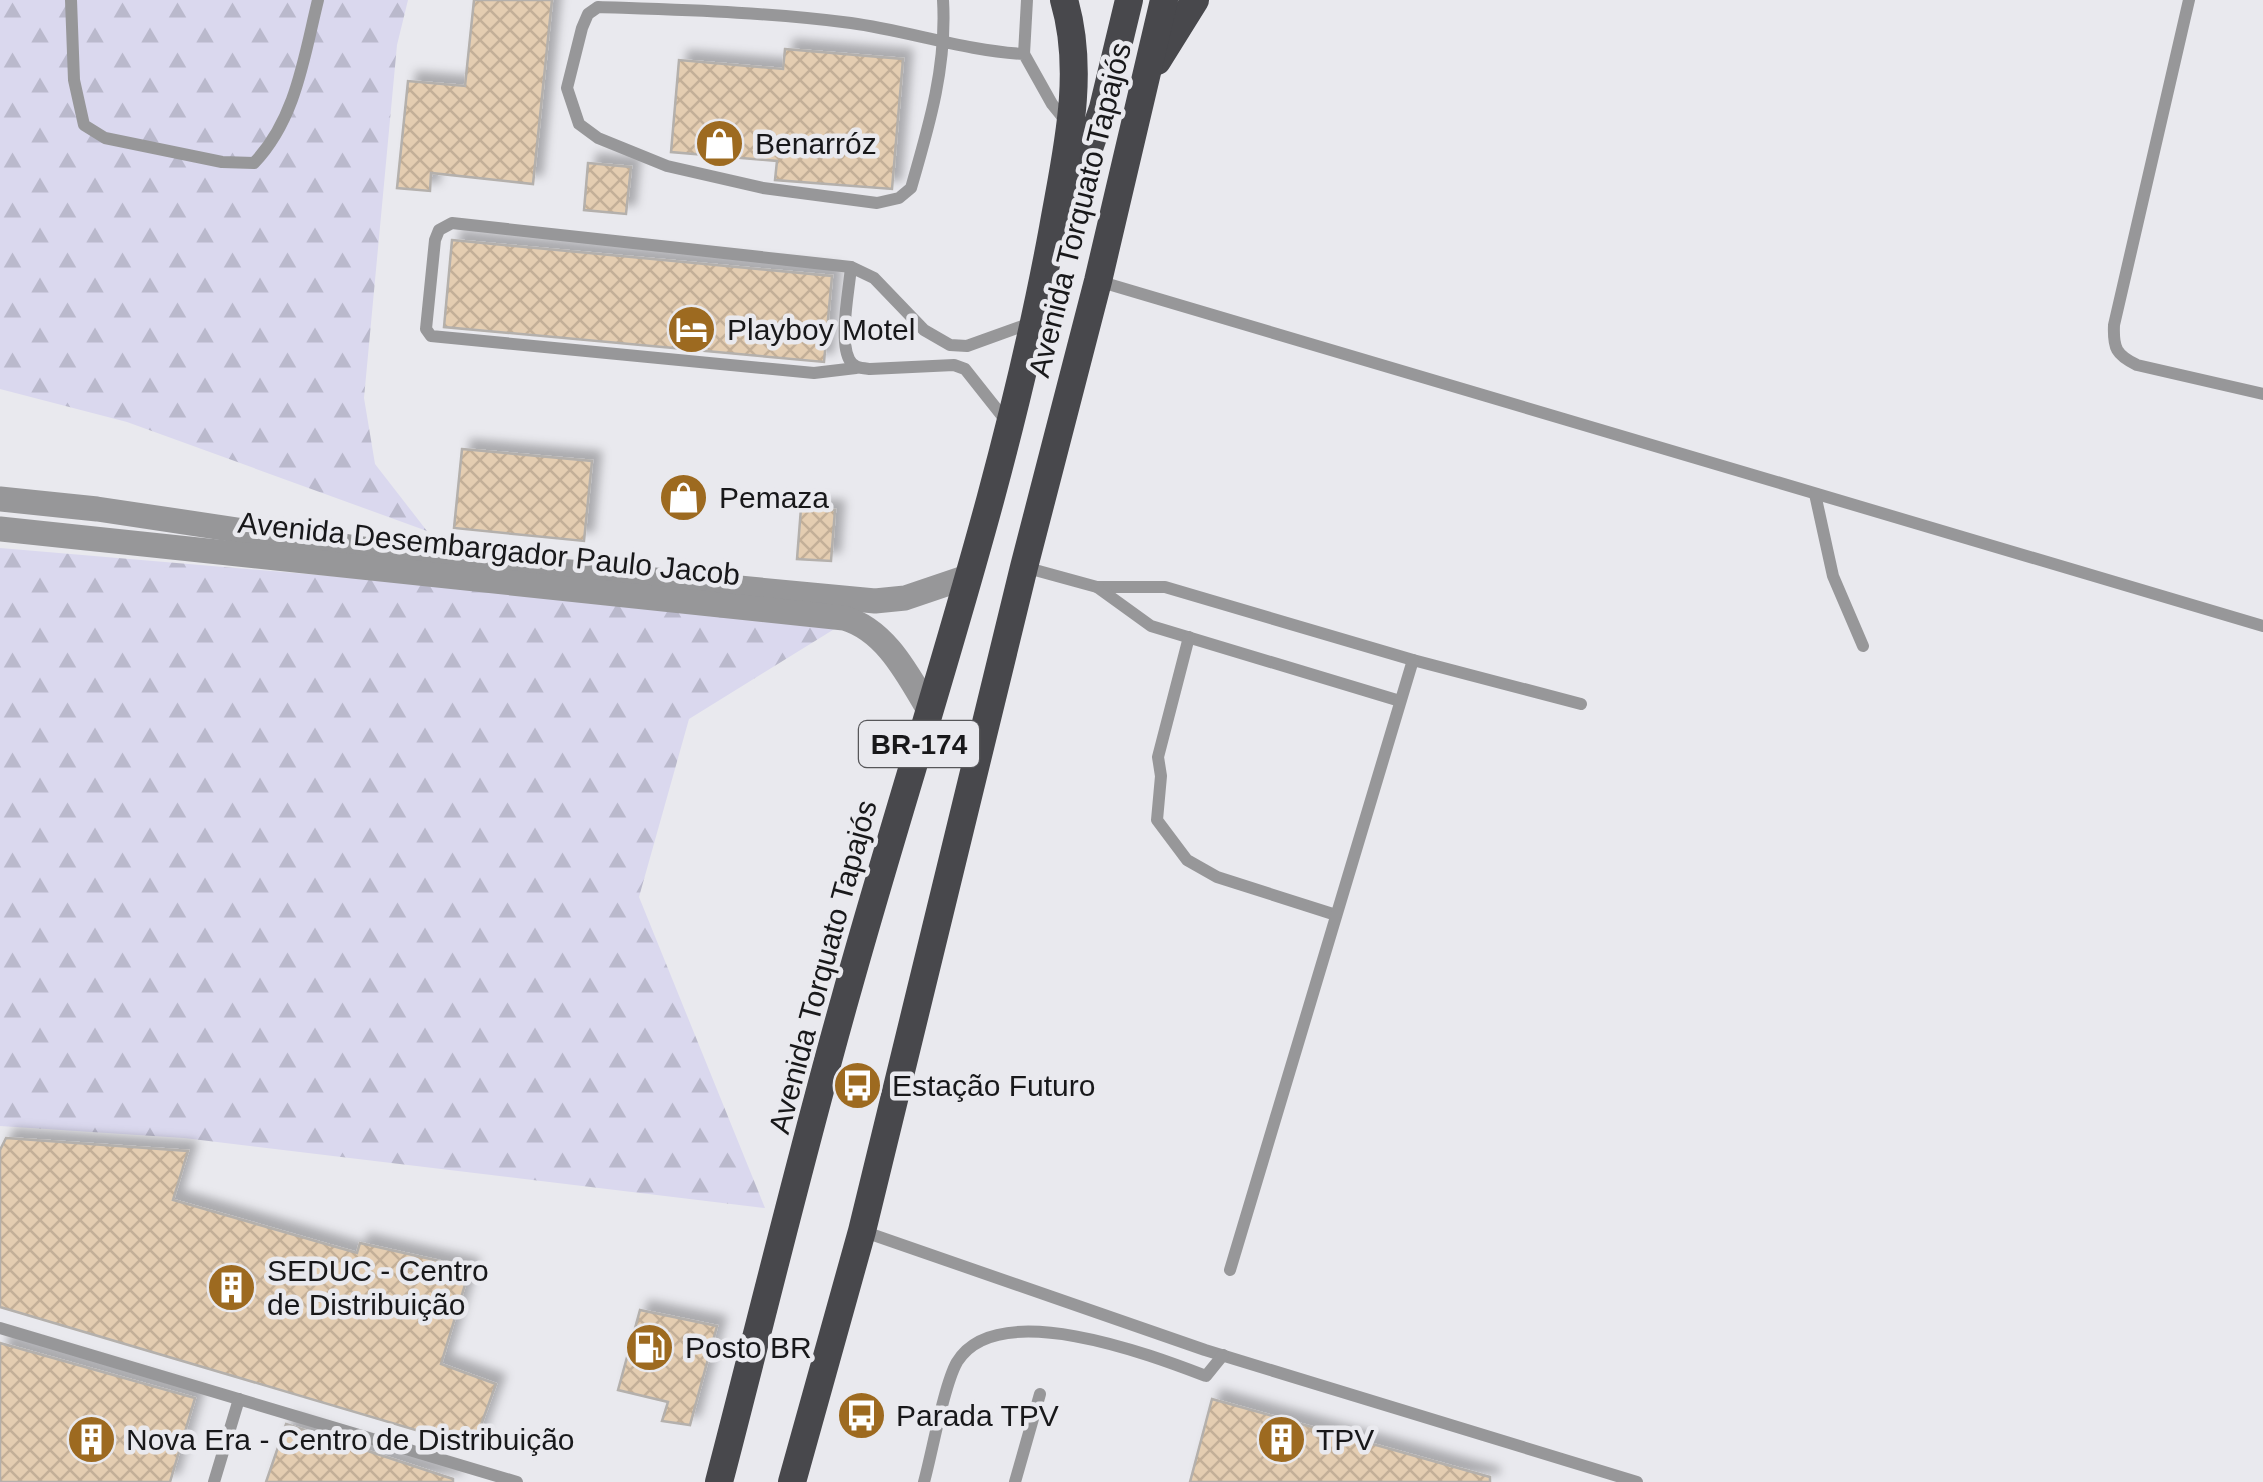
<svg xmlns="http://www.w3.org/2000/svg" width="2263" height="1482" font-family="Helvetica,sans-serif">
  <style>
    .forest { fill: url(#forest-firs) }
    .building { fill: url(#building-cross-hatch); stroke: #b4b0ac; stroke-width: 2.5; filter: url(#shadow) }
    .lines { fill: none; stroke-linecap: round; stroke-linejoin: round }
    .service { stroke: #979799; stroke-width: 12 }
    .tertiary { stroke: #979799; stroke-width: 25 }
    .trunk { stroke: #48484c; stroke-width: 28 }
    .labels { text-anchor: middle; stroke-width: 9; stroke-linejoin: round; paint-order: stroke }
    .shield { fill: #e9e9ee; stroke: #57575a; stroke-width: 2.5 }
    .shield-label { font-size: 28px; font-weight: bold; fill: #18181a }
    .poi-label { font-size: 30px; fill: #18181a; stroke: #e9e9ee; text-anchor: start }
    .street-label { font-size: 30px; fill: #18181a; stroke: #e9e9ee }
  </style>
  <defs>
    <pattern id="forest-firs" width="22" height="20" patternUnits="userSpaceOnUse" patternTransform="scale(2.5)"><rect width="22" height="20" fill="#dad8ee"/><path d="M5 1l3.5 6h-7zM16 11l3.5 6h-7z" fill="#bab9cc"/></pattern>
    <pattern id="building-cross-hatch" width="8" height="8" patternUnits="userSpaceOnUse" patternTransform="scale(2.5)"><rect width="8" height="8" fill="#e4cdb1"/><path d="M0 0l8 8M0 8l8-8" fill="none" stroke="#c3af98"/></pattern>
    <filter id="shadow"><feDropShadow dx="9" dy="-9" stdDeviation="5" flood-color="#0004"/></filter>
  </defs>
  <rect width="100%" height="100%" fill="#e9e9ee"/>
  <g class="forest">
    <path d="M0,0H408L397,45L364,398L375,464L427,531L127,422L0,389Z"/>
    <path d="M0,548L849,620L689,719L639,897L765,1208L184,1138L0,1126Z"/>
  </g>
  <g class="building">
    <path d="M474,0H552L533,184L431,173L430,191L397,188L408,81L465,86Z"/>
    <path d="M785,49L903,59L892,189L775,180L777,161L671,152L679,60L783,69Z"/>
    <path d="M588,163L631,167L626,214L584,210Z"/>
    <path d="M452,240L832,276L824,362L444,327Z"/>
    <path d="M462,449L592,461L584,541L454,528Z"/>
    <path d="M801,508L835,510L831,561L797,559Z"/>
    <path d="M6,1138L188,1151L173,1200L357,1253L360,1243L470,1268L441,1364L496,1384L473,1447L0,1307V1150Z"/>
    <path d="M640,1310L717,1326L690,1425L662,1421L668,1402L618,1390Z"/>
    <path d="M0,1343L195,1398L170,1482H0Z"/>
    <path d="M1212,1399L1490,1477V1482H1190Z"/>
    <path d="M286,1424L453,1479V1482H266Z"/>
  </g>
  <g class="lines">
    <g class="service">
      <path d="M71,0L74,80L84,125L105,138L222,162L254,163C296,119 304,57 318,0"/>
      <path d="M943,0C947,66 929,126 911,188L899,198L877,203L763,188L667,166L598,138L579,124L567,88L582,28L588,14L598,7C683,10 767,12 851,23C909,31 966,51 1024,54L1052,104L1069,125"/>
      <path d="M2189,0L2114,325C2113,348 2116,355 2137,365L2263,394"/>
      <path d="M1024,54L1027,0"/>
      <path d="M851,267C849,290 839,339 849,359C853,368 861,368 870,369L954,365L965,369L1007,422"/>
      <path d="M1098,281L2263,626"/>
      <path d="M856,368L814,373L431,336L426,329L435,240L439,230L452,223L851,267L874,278L924,330L950,345L967,346L1031,323"/>
      <path d="M1815,494L1833,576L1863,646"/>
      <path d="M1024,567L1097,587H1165L1413,660L1581,704"/>
      <path d="M1097,587L1151,626L1400,701"/>
      <path d="M1189,637L1158,757L1161,776L1157,820L1187,860L1217,877L1336,915"/>
      <path d="M862,1231L1205,1350L1637,1482"/>
      <path d="M1230,1270L1413,660"/>
      <path d="M0,1328L517,1482"/>
      <path d="M214,1482L239,1399"/>
      <path d="M924,1482C932,1453 944,1385 957,1362C997,1296 1151,1355 1206,1376L1223,1355"/>
      <path d="M1015,1482L1040,1394"/>
    </g>
    <g class="tertiary">
      <path d="M0,499L97,509L424,558L875,601L905,598L967,577"/>
      <path d="M0,529L844,618C886,630 908,675 929,710"/>
    </g>
    <g class="trunk">
      <path d="M1157,61L1195,0"/>
      <path d="M1073,195L1103,108L1129,0"/>
      <path d="M719,1482C761,1321 800,1159 845,999C916,743 1005,490 1053,228C1066,154 1086,74 1064,0"/>
      <path d="M792,1482L862,1231L1024,567L1098,281L1164,0"/>
    </g>
  </g>
  <defs>
    <symbol id="shop-disc" viewBox="-11 -11 22 22"><circle r="9.5" fill="#9d6a20" stroke="#e9e9ee"/><path d="M-5-2.5h2.3a2.7 3.5 0 0 1 5.4 0H5L5.5 6h-11ZM-1.5-2.5h3a1.5 2.3 0 0 0-3 0Z" fill="#fff"/></symbol>
    <symbol id="hotel-disc" viewBox="-11 -11 22 22"><circle r="9.5" fill="#9d6a20" stroke="#e9e9ee"/><path d="M-6-4.5h1.5V1H6V5H4.5V3h-9V5H-6ZM-4 0a1.8 1.8 0 1 1 3.6 0ZM.5 0V-2.5h3Q6-2.5 6 0Z" fill="#fff"/></symbol>
    <symbol id="bus-disc" viewBox="-11 -11 22 22"><circle r="9.5" fill="#9d6a20" stroke="#e9e9ee"/><path d="M-5-6H5V4H4V6H2V4H-2V6H-4V4H-5ZM-3.5-4V0h7V-4ZM-3.5 1.2v1.5H-2V1.2ZM2 1.2v1.5H3.5V1.2Z" fill="#fff"/></symbol>
    <symbol id="building-disc" viewBox="-11 -11 22 22"><circle r="9.5" fill="#9d6a20" stroke="#e9e9ee"/><path d="M-4-6H4V6H1V3H-1V6H-4ZM-2.5-4.3h1.7v1.8h-1.7ZM.8-4.3h1.7v1.8H.8ZM-2.5-1h1.7V.8h-1.7ZM.8-1h1.7V.8H.8Z" fill="#fff"/></symbol>
    <symbol id="fuel-disc" viewBox="-11 -11 22 22"><circle r="9.5" fill="#9d6a20" stroke="#e9e9ee"/><path d="M-5.5-6h7V0h2V4h1.3V-2.5L3-4.5l.8-.8L6-3V5H2.5V1h-1V6h-7ZM-4.2-4.7v3.2H.2V-4.7Z" fill="#fff"/></symbol>
  </defs>
  <g fill-rule="evenodd">
    <use href="#shop-disc" x="692" y="116" width="55" height="55"/>
    <use href="#hotel-disc" x="664" y="302" width="55" height="55"/>
    <use href="#shop-disc" x="656" y="470" width="55" height="55"/>
    <use href="#bus-disc" x="830" y="1058" width="55" height="55"/>
    <use href="#building-disc" x="204" y="1260" width="55" height="55"/>
    <use href="#fuel-disc" x="622" y="1320" width="55" height="55"/>
    <use href="#bus-disc" x="834" y="1388" width="55" height="55"/>
    <use href="#building-disc" x="64" y="1412" width="55" height="55"/>
    <use href="#building-disc" x="1254" y="1412" width="55" height="55"/>
  </g>
  <g class="labels">
    <rect class="shield" x="859" y="721" width="120" height="46" rx="8"/>
    <g class="shield-label">
      <text x="919" y="754">BR-174</text>
    </g>
    <g class="poi-label">
      <text x="755" y="154">Benarróz</text>
      <text x="727" y="340">Playboy Motel</text>
      <text x="719" y="508">Pemaza</text>
      <text x="892" y="1096">Estação Futuro</text>
      <text x="267" y="1281">SEDUC - Centro<tspan x="267" dy="34">de Distribuição</tspan></text>
      <text x="685" y="1358">Posto BR</text>
      <text x="896" y="1426">Parada TPV</text>
      <text x="126" y="1450">Nova Era - Centro de Distribuição</text>
      <text x="1316" y="1450">TPV</text>
    </g>
    <g class="street-label">
      <text transform="translate(1080 210) rotate(-76)" y="10">Avenida Torquato Tapajós</text>
      <text transform="translate(489 549) rotate(6)" y="10">Avenida Desembargador Paulo Jacob</text>
      <text transform="translate(823 967) rotate(-75)" y="10">Avenida Torquato Tapajós</text>
    </g>
  </g>
</svg>
